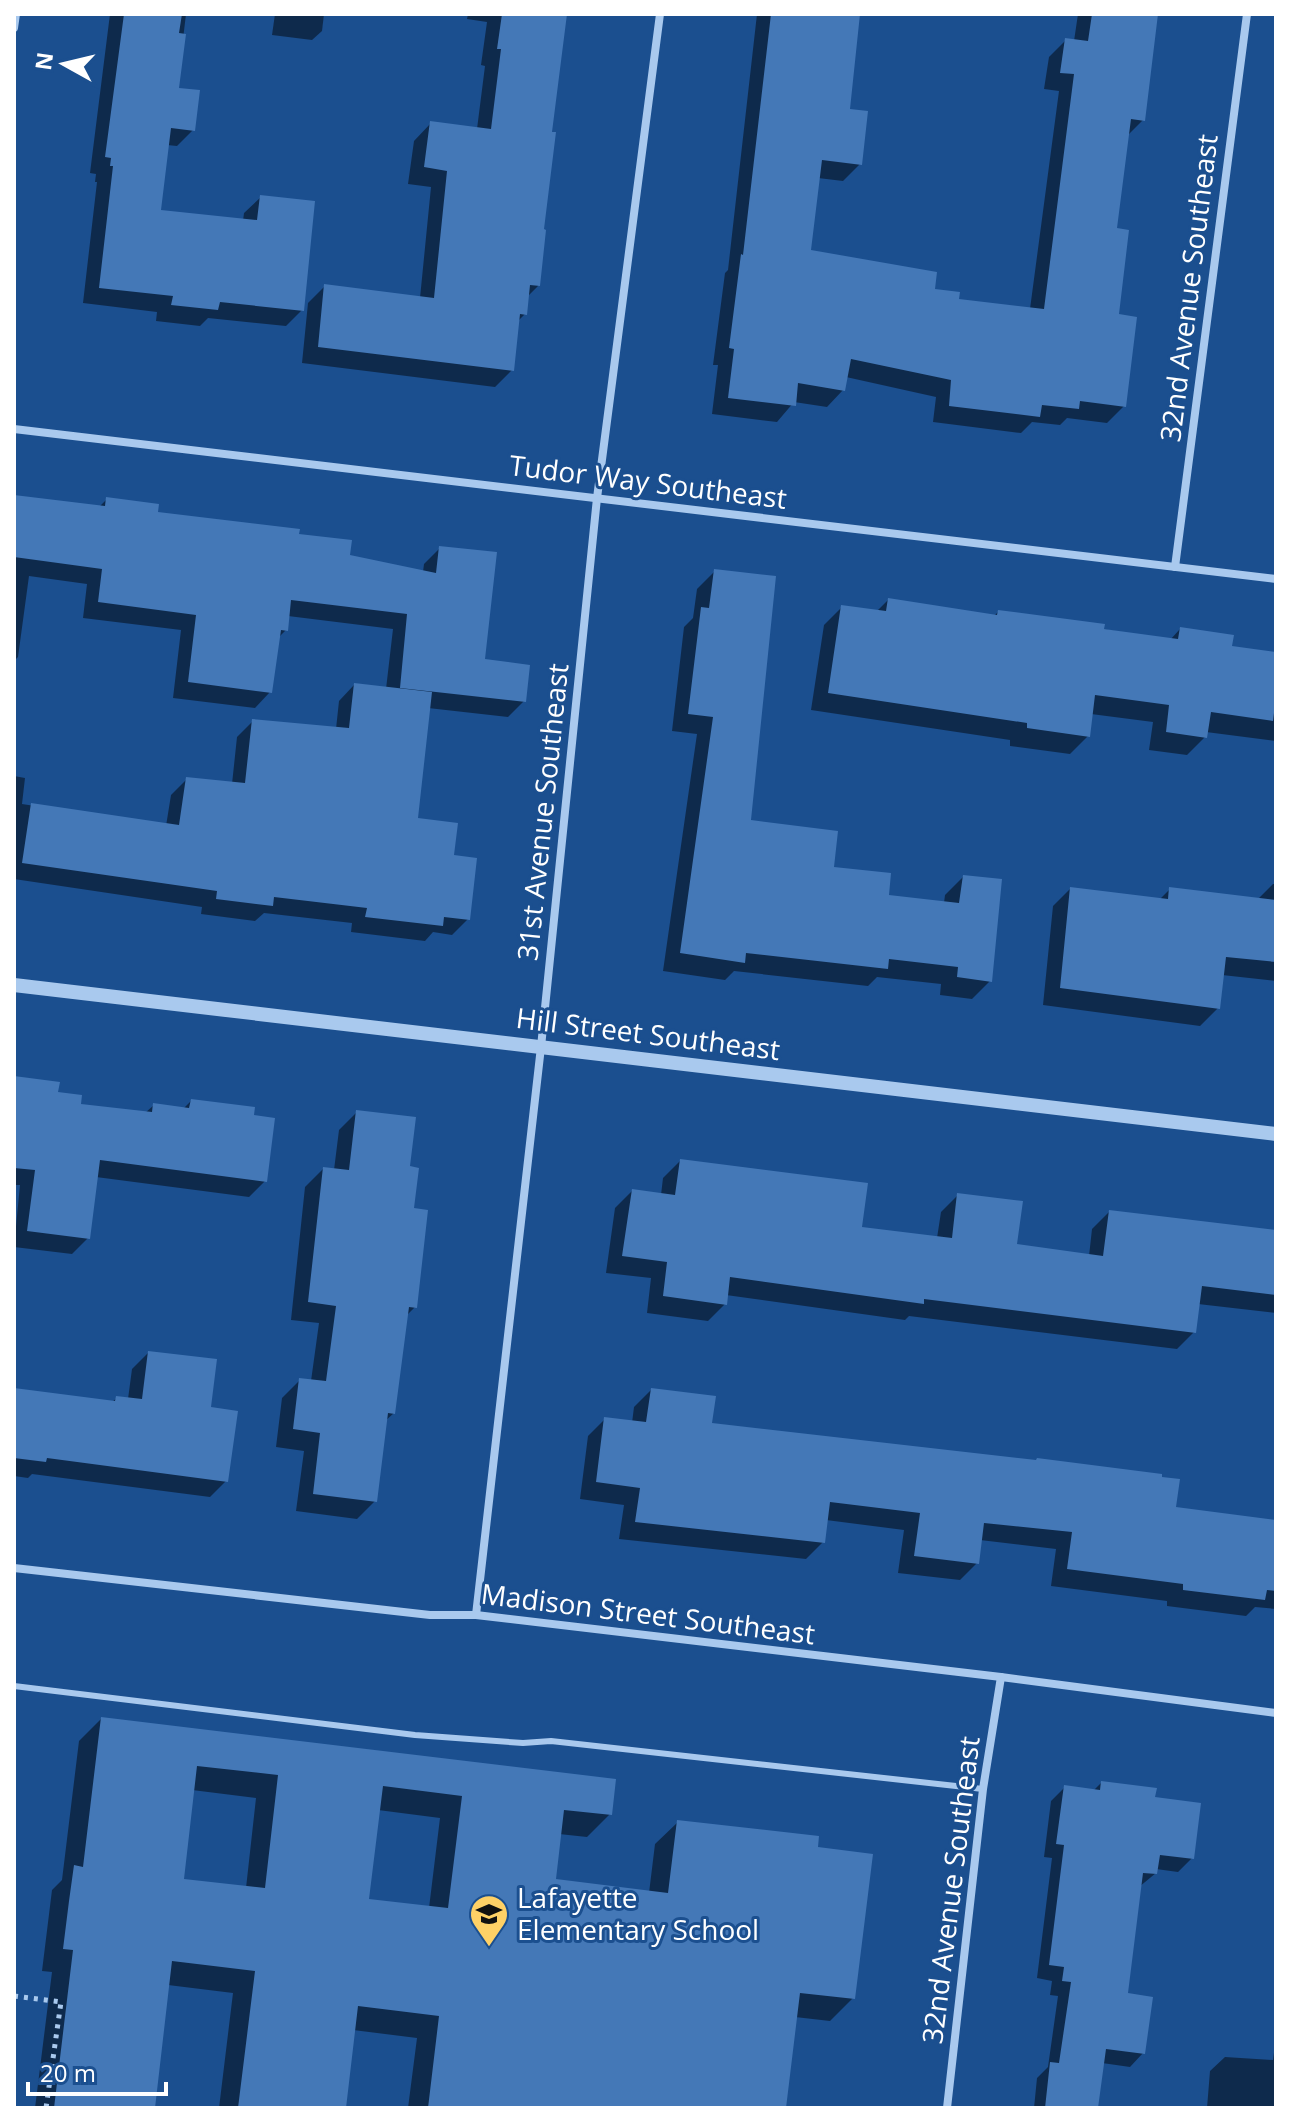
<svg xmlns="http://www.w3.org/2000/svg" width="1290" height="2122" font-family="'Open Sans',sans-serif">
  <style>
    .shadow { fill: #0007; fill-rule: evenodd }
    .building { fill: #4478b7; fill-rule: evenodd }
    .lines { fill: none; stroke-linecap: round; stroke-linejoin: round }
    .path { stroke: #a9c9ee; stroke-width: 5; stroke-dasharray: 4 6; stroke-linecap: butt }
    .service { stroke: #a9c9ee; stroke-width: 6 }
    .minor { stroke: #a9c9ee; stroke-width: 8 }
    .tertiary { stroke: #a9c9ee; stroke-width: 14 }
    .labels { text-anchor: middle; stroke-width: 6; stroke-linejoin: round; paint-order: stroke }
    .street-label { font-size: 28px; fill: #fff; stroke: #1b4f8f }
    .poi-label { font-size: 28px; fill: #fff; stroke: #1b4f8f; text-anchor: start }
  </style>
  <rect width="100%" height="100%" fill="#1b4f8f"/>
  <g class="shadow">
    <path d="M110,14H186L177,90L193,130L177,146L167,145L159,211L243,221L244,213L261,197L302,310L286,326L208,318L200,326L156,321L157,312L83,303L97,182H95L96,174L90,173Z"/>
    <path d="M275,14H324L322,31L312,40L272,35Z"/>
    <path d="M468,14H568L564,17L555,85L538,286L527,297L525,314L517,322L512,370L495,387L302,363L308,303L325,286L420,298L431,187L408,184L414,141L431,123L477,129L485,66L481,65L487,22L467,19Z"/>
    <path d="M757,14H857L848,111L860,164L843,181L818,178L809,251L957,301L1030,309L1059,91L1044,89L1049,57L1066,40L1074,41L1078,14H1156L1143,120L1127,136L1114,230L1116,316L1124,406L1107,423L1067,418L1060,425L1032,422L1021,433L933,422L936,397L846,377L843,390L827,407L794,402L777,422L712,414L718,365H713L725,273L728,270Z"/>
    <path d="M14,496L98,508L107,499L155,514L297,536L348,557L423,572L424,564L440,548L483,661L524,701L508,717L428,708L416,820L452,857L468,919L452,935L433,932L425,941L351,932L352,923L264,913L255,921L201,914L202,907L14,879V776L25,778L22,804L166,826L171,795L187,779L232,784L237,737L253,721L336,729L339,701L354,685L386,689L393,629L288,616L286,630L278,638L270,692L255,708L173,698L181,630L83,618L87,584L29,576L18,657L14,661Z"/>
    <path d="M715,571L749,821L832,869L887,896L944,903L945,895L963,877L990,981L972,999L940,995L941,984L877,977L868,986L734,971L725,980L663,971L697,734L672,731L684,627L693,618L697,589Z"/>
    <path d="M888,600L994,616L998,612L1170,640L1180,629L1230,647L1276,655V741L1206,732L1205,737L1187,755L1149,750L1153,722L1091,714L1088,736L1070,754L1010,746V740L811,710L824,625L842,607L876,612Z"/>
    <path d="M1273,884H1276V981L1222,975L1218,1008L1200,1026L1043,1005L1053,906L1070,889L1159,900L1170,889L1257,900Z"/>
    <path d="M14,1078L78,1105L145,1113L154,1105L183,1109L191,1101L265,1181L249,1197L96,1177L88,1238L72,1254L14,1247L20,1185H14Z"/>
    <path d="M357,1112L408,1168L412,1210L415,1307L406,1316L394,1413L384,1422L375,1501L357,1519L296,1511L304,1451L276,1447L282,1398L300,1380L311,1381L319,1323L291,1320L305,1187L323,1169L334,1170L339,1130Z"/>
    <path d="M680,1161L859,1229L937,1238L941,1212L958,1195L1015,1246L1089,1256L1092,1229L1109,1212L1276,1232V1313L1198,1304L1194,1332L1177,1349L909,1316L905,1320L726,1295L725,1304L708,1321L647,1313L651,1278L606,1273L615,1208L632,1191L661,1195L663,1178Z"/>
    <path d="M148,1353L209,1409L226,1481L210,1497L32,1474L28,1478L14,1476V1390L112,1402L117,1398L128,1399L132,1369Z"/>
    <path d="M651,1390L710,1425L1174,1509L1276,1522V1609L1255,1607L1246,1616L1167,1606V1601L1051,1586L1056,1549L980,1540L977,1563L960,1580L898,1573L904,1530L826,1520L823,1542L806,1559L619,1539L624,1505L580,1499L588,1436L605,1419L632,1423L634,1407Z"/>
    <path d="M101,1719L610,1814L587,1837L559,1834L554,1881L649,1893L655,1844L678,1822L815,1849L853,1998L830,2021L795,2017L784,2108H408L417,2038L353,2030L344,2108H219L233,1993L168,1985L153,2108H35L52,1972L42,1971L52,1890L62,1880L79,1741ZM192,1790L256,1798L246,1888L182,1881ZM378,1810L440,1818L429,1908L367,1900Z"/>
    <path d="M1101,1783L1153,1799L1192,1858L1178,1872L1156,1869V1873L1139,1887L1125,1995L1143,2053L1130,2067L1102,2063L1096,2108H1034L1037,2078L1048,2067L1058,1996L1050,1995L1052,1981L1037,1978L1052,1858L1044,1857L1051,1801L1064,1788L1093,1791Z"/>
    <path d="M1276,2038V2108H1207L1210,2071L1225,2057L1273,2060Z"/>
  </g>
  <g class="building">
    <path d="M124,14H182L179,33L186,34L179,88L200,90L195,131L171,128L161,210L257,220L260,195L315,201L304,311L220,302L218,310L171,305L173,296L99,288L113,166H110L111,158L105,157Z"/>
    <path d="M502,14H567L552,132H556L544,229L546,230L540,286L530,285L527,315L520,314L514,371L318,347L324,284L434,298L447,171L424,167L430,121L491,129L501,49H497Z"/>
    <path d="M771,14H860L850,109L868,111L862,165L822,160L811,250L937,272L935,289L960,292L959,299L1044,309L1074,74L1060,73L1065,38L1088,41L1092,14H1158L1145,121L1131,119L1117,228L1129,230L1119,314L1137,317L1126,407L1080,401L1079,409L1042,405L1040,417L949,406L951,380L851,359L845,391L798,383L796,406L728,398L734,349L729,348L741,254L743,255Z"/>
    <path d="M14,495L105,506L106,497L159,504L158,512L300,529L299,534L352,540L350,555L436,573L439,546L497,552L485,659L530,665L526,702L400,688L407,614L291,600L288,631L281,630L272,693L188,682L196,615L98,602L102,569L14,557Z"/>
    <path d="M714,569L776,576L751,820L838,831L834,867L891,873L889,895L959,903L963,875L1002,879L992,982L957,977L958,967L889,959L888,969L746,953L745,963L680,953L713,717L688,714L701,607L709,608Z"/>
    <path d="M888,598L997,615L998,610L1105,624L1104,629L1178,639L1180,627L1234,635L1232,646L1276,652V697L1273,721L1211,712L1207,738L1166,732L1169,705L1095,695L1090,737L1027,728V723L828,693L841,605L886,611Z"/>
    <path d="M354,683L432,692L418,818L458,823L454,855L477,858L470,920L444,917L443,926L365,917L367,908L274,897L273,906L216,899L217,891L22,863L31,803L179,825L186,777L245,783L252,719L349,728Z"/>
    <path d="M1070,887L1168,899L1169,887L1276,900V962L1226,957L1220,1009L1060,988Z"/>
    <path d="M14,1076L60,1082L58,1092L82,1095L81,1104L152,1112L153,1103L189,1108L191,1099L255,1107L254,1115L275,1118L267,1182L100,1160L90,1239L27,1231L35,1170L14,1168Z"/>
    <path d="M356,1110L416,1117L410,1166L419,1168L414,1208L428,1210L417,1308L409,1307L395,1414L388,1413L377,1502L313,1494L320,1433L293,1429L299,1378L326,1381L336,1306L308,1302L323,1167L349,1170Z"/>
    <path d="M680,1159L868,1183L862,1227L952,1238L957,1193L1023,1201L1017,1244L1103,1256L1109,1210L1276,1230V1295L1202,1286L1196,1333L924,1299V1304L730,1277L727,1305L663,1296L667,1262L622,1256L632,1189L675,1195Z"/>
    <path d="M148,1351L217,1359L211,1407L238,1411L228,1482L47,1458L46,1462L14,1458V1388L115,1401L116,1396L142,1399Z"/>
    <path d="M651,1388L716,1396L712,1423L1036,1460L1037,1458L1162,1474V1477L1180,1479L1176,1507L1276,1520V1591L1267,1590L1265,1600L1183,1590V1584L1067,1569L1072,1532L984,1523L979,1564L914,1556L920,1513L830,1502L825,1543L635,1522L640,1488L596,1482L604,1417L646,1422Z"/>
    <path d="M101,1717L616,1779L612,1815L564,1810L556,1879L668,1893L677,1820L819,1836L818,1847L873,1854L855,1999L800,1993L786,2108H428L439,2016L358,2006L346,2108H238L255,1971L172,1961L155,2108H54L73,1950L63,1949L69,1901L74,1865L83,1867ZM197,1766L278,1775L265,1888L184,1879ZM383,1786L462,1796L448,1908L369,1899Z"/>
    <path d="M1101,1781L1157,1788L1155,1797L1201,1803L1194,1859L1160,1855L1157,1874L1143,1873L1128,1993L1153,1997L1145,2054L1106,2049L1098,2108H1045L1050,2062L1059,2063L1071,1982L1062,1981L1064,1967L1049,1965L1064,1845L1056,1844L1064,1785L1100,1790Z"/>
  </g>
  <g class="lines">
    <path class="path" d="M14,1996L61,2002L46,2108"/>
    <path class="service" d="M14,1686L415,1735L523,1743L551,1741L983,1789"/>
    <g class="minor">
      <path d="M14,28L16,14"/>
      <path d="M14,429L1276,579"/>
      <path d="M1175,567L1247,14"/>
      <path d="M14,1568L430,1615H476L1001,1677L1276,1713"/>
      <path d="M476,1615L541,1047L597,498L660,14"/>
      <path d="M947,2108L983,1789L1001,1677"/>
    </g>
    <path class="tertiary" d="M14,985L1276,1134"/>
  </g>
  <defs>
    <symbol id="school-pin" viewBox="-11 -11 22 30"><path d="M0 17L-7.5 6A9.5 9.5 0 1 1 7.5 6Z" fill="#ffd166" stroke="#1b4f8f"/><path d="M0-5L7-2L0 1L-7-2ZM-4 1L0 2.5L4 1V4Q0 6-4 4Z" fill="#111"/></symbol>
  </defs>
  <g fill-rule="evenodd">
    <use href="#school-pin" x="467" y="1892" width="44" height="60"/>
  </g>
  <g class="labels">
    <g class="street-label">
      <text transform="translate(1189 288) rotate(-83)" y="10">32nd Avenue Southeast</text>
      <text transform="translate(648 482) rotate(7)" y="10">Tudor Way Southeast</text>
      <text transform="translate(543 812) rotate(-84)" y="10">31st Avenue Southeast</text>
      <text transform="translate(648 1034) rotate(7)" y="10">Hill Street Southeast</text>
      <text transform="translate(648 1614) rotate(7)" y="10">Madison Street Southeast</text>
      <text transform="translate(951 1890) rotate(-83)" y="10">32nd Avenue Southeast</text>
    </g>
    <g class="poi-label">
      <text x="517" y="1908">Lafayette<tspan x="517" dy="32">Elementary School</tspan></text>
    </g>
  </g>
  <rect width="1290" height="2122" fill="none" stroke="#ffffff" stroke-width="32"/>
  <g transform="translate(64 64) rotate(278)" stroke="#1b4f8f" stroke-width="6" paint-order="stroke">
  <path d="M0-6L14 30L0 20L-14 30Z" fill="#ffffff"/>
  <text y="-12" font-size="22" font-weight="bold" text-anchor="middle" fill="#ffffff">N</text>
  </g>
  <path d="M28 2082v12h138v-12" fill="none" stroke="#ffffff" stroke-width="4"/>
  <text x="40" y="2082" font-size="24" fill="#ffffff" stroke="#1b4f8f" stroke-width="6" paint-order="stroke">20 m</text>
</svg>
